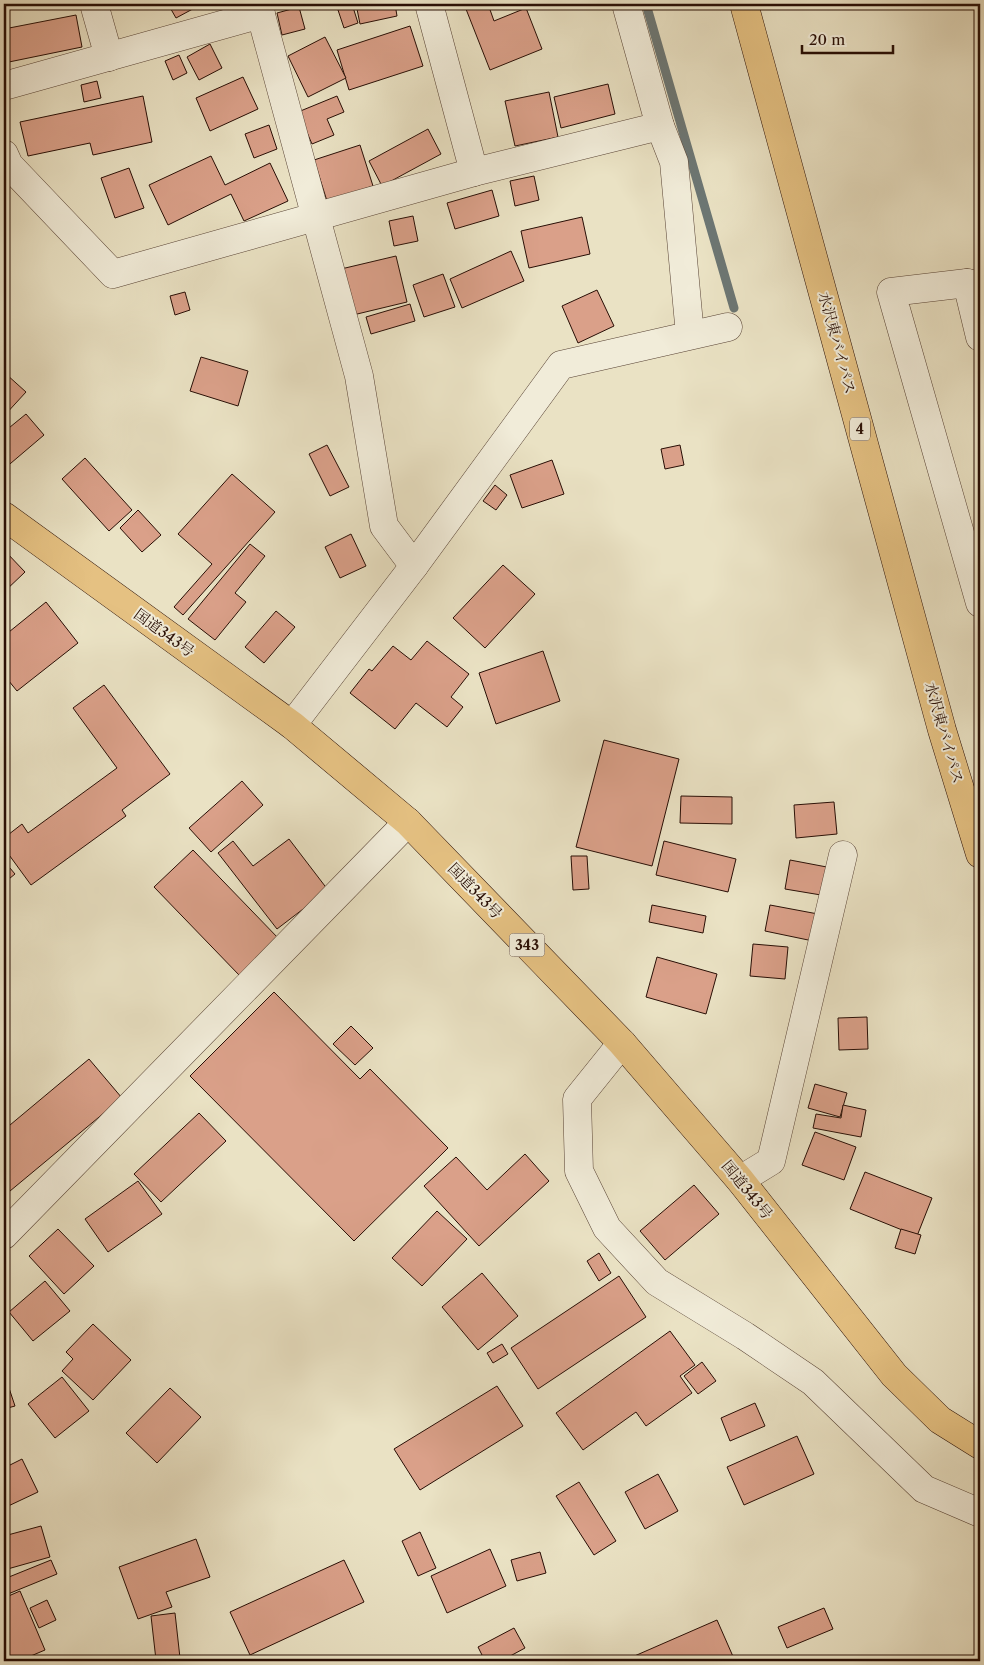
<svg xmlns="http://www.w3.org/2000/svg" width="984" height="1665" font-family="'Libre Caslon Text','Noto Serif JP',serif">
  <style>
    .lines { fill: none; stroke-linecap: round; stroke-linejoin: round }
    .stream { stroke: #6c7673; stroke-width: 9 }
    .building { fill: #daa089; stroke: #280e05 }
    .minor-casing { stroke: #584335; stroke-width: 29 }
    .tertiary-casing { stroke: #584335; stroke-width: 29 }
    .trunk-casing { stroke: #280e05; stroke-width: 29 }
    .minor { stroke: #f1ecd9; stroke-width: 28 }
    .tertiary { stroke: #f1ecd9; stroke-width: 28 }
    .trunk { stroke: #e5c182; stroke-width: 28 }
    .labels { text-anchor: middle; stroke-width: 4; stroke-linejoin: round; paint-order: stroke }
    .shield { fill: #f1ecd9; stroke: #645145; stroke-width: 1 }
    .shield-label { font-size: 14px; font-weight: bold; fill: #280e05 }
    .street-label { font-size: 15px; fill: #280e05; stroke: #f1ecd9 }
  </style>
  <rect width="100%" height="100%" fill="#eae2c4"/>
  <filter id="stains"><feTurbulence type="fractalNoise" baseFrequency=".004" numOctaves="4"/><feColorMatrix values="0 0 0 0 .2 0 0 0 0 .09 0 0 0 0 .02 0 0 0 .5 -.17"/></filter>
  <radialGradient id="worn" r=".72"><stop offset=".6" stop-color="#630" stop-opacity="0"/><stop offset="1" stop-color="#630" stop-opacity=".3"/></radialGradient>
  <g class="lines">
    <path class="stream" d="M646,4L734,308"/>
  </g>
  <g class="building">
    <path d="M168,4H202L176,18Z"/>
    <path d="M336,4H352L358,23L344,28Z"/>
    <path d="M356,4H395L397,16L360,24Z"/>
    <path d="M464,4H488L494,21L526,8L542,49L490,70Z"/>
    <path d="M299,7L305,29L282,35L277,13Z"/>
    <path d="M76,15L82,47L4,63V29Z"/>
    <path d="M410,26L423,66L349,90L337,50Z"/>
    <path d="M325,37L346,78L308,97L288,56Z"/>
    <path d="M210,44L222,68L199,80L187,57Z"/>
    <path d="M179,55L187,73L173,80L165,61Z"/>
    <path d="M243,77L258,109L210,131L196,98Z"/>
    <path d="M97,81L101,98L84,102L81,85Z"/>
    <path d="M608,84L615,114L561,128L554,97Z"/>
    <path d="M549,92L558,137L515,146L505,101Z"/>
    <path d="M143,96L152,142L93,155L90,143L28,156L20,122Z"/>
    <path d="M337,96L344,112L327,119L334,135L312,144L298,112Z"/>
    <path d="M269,125L277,149L254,158L245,134Z"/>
    <path d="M428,129L441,154L382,186L369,161Z"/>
    <path d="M360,145L373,186L327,201L314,160Z"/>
    <path d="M211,156L225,185L270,163L288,201L244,221L231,194L168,225L149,185Z"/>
    <path d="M129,168L144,208L115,218L101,178Z"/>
    <path d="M534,176L539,200L515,206L510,181Z"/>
    <path d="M492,190L499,216L455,229L447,203Z"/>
    <path d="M413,216L418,241L394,246L389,221Z"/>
    <path d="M582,217L590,254L529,268L521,231Z"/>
    <path d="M511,251L524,281L462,308L450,279Z"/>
    <path d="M396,256L407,302L353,315L341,269Z"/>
    <path d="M443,274L455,307L424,317L413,285Z"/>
    <path d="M597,290L614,326L578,343L562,306Z"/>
    <path d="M185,292L190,310L175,315L170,296Z"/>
    <path d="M410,304L415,321L371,334L366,317Z"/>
    <path d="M201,357L248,371L238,406L190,391Z"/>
    <path d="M6,374L26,392L4,416V376Z"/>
    <path d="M26,414L44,435L4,469V432Z"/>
    <path d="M327,445L349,487L330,496L309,454Z"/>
    <path d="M680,445L684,465L665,469L661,449Z"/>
    <path d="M85,458L132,510L109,531L62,479Z"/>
    <path d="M552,460L564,494L522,508L510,475Z"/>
    <path d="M232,474L275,512L183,615L174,607L212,564L178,534Z"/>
    <path d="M495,485L507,495L496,510L483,501Z"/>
    <path d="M138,510L161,535L142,552L120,528Z"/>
    <path d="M351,534L366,566L340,578L325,547Z"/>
    <path d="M250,544L265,556L235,593L246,602L215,640L188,619Z"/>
    <path d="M5,551L25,572L4,592V552Z"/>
    <path d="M503,565L535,594L485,648L453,618Z"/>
    <path d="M46,602L78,643L17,691L4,675V636Z"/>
    <path d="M276,611L295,627L264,663L245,647Z"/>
    <path d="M427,641L469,674L451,697L463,707L447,727L416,703L395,729L350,693L369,669L372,671L393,646L411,660Z"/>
    <path d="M543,651L560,701L496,724L479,673Z"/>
    <path d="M104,685L170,774L122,810L126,816L31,885L4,848V838L22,824L28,833L117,768L73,708Z"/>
    <path d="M604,740L679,759L652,866L576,847Z"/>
    <path d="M242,781L263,805L211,852L189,828Z"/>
    <path d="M681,796L732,797V824L680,823Z"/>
    <path d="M834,802L837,834L796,838L794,805Z"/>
    <path d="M289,839L328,890L277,929L218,853L233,841L253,866Z"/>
    <path d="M664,841L736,859L728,892L656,875Z"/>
    <path d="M193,850L279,939L240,976L154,887Z"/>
    <path d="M571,856H587L589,889L573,890Z"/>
    <path d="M790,860L832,868L827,896L785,889Z"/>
    <path d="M4,861L15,874L4,883Z"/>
    <path d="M652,905L706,916L703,933L649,922Z"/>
    <path d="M770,905L818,914L813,941L765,931Z"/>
    <path d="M753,944L788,947L785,979L750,976Z"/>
    <path d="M657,957L717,974L706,1014L646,997Z"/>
    <path d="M274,992L360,1079L370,1069L448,1148L354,1241L190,1076Z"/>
    <path d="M867,1017L868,1049L839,1050L838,1018Z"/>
    <path d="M351,1026L373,1048L355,1065L333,1044Z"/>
    <path d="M89,1059L122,1098L4,1196V1130Z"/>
    <path d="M815,1084L847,1093L840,1117L808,1108Z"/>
    <path d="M843,1105L866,1110L861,1137L813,1128L816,1114L841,1118Z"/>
    <path d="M199,1113L226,1141L161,1202L134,1174Z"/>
    <path d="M815,1132L856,1147L844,1180L802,1165Z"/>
    <path d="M525,1154L549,1181L479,1246L424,1186L456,1157L487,1190Z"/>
    <path d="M865,1172L932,1198L917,1236L850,1209Z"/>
    <path d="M138,1181L162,1214L108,1252L85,1219Z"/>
    <path d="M694,1185L719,1214L665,1260L640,1231Z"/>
    <path d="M437,1211L467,1239L422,1286L392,1258Z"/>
    <path d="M58,1229L94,1266L64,1294L29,1256Z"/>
    <path d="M901,1229L921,1235L915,1254L895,1248Z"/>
    <path d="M599,1253L611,1273L599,1281L587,1261Z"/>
    <path d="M482,1273L518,1316L478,1350L442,1307Z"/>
    <path d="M619,1276L646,1317L538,1389L511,1348Z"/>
    <path d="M45,1281L70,1311L33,1341L9,1312Z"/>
    <path d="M93,1324L131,1360L93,1400L62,1371L73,1359L66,1352Z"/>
    <path d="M670,1331L695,1365L680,1376L692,1393L646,1426L636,1412L583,1450L556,1413Z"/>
    <path d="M502,1344L508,1354L493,1363L487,1353Z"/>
    <path d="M702,1362L716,1381L698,1394L684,1376Z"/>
    <path d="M4,1373L15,1406L4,1409Z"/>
    <path d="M62,1377L89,1411L55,1438L28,1404Z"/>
    <path d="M497,1386L523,1426L420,1490L394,1449Z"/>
    <path d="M170,1388L201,1417L157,1463L126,1433Z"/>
    <path d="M755,1403L765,1426L730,1441L721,1418Z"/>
    <path d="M797,1436L814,1474L744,1505L727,1467Z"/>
    <path d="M22,1459L38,1492L4,1508V1468Z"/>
    <path d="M658,1474L678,1511L645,1529L625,1492Z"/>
    <path d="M579,1482L616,1541L594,1555L556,1496Z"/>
    <path d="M41,1526L50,1557L4,1570V1536Z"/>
    <path d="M420,1532L436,1568L418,1576L402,1541Z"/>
    <path d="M196,1539L210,1577L166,1592L172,1607L138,1619L119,1567Z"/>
    <path d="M490,1549L506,1586L447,1613L431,1576Z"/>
    <path d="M540,1552L546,1573L517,1581L511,1560Z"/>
    <path d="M51,1560L57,1574L8,1594L4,1579Z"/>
    <path d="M344,1560L364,1602L250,1655L230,1612Z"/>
    <path d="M20,1591L45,1650L19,1661H4V1598Z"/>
    <path d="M47,1600L56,1620L39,1628L30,1608Z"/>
    <path d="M824,1608L833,1629L787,1648L778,1627Z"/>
    <path d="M175,1613L180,1658L156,1660L151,1616Z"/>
    <path d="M717,1620L735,1661H623Z"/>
    <path d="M514,1628L525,1648L501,1661H485L478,1647Z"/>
  </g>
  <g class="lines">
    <defs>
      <g id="minor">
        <path d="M94,4L109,57"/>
        <path d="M258,4L359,376L384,526L414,566"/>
        <path d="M626,4L660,126L674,162L690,335"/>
        <path d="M4,86L261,14"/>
        <path d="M4,154L9,165L113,274L474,172L660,126"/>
        <path d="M967,283L980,337"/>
        <path d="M980,286L967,283L891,292L980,603"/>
        <path d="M292,725L414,566L561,365L728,327"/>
        <path d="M740,1180L771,1161L843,855"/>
        <path d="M4,1235L408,822"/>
      </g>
      <g id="tertiary">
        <path d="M429,4L474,172"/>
        <path d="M622,1043L577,1099L579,1171L607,1228L657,1282L745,1336L813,1382L924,1489L980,1513"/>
      </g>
      <g id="trunk">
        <path d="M744,4L942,730L980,854"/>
        <path d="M4,516L292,725L408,822L622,1043L740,1180L894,1375L940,1420L980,1445"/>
      </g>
    </defs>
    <use href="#minor" class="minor-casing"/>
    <use href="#tertiary" class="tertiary-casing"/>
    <use href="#trunk" class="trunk-casing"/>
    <use href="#minor" class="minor"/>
    <use href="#tertiary" class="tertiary"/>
    <use href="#trunk" class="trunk"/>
  </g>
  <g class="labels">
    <g class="shield">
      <rect x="850" y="417.5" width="20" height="23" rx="4"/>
      <rect x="509.5" y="933.5" width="35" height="23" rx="4"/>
    </g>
    <g class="shield-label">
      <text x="860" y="434">4</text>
      <text x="527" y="950">343</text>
    </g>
    <g class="street-label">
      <text transform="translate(837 343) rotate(75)" y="5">水沢東バイパス</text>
      <text transform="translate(164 633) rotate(36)" y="5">国道343号</text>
      <text transform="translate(944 733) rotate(74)" y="5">水沢東バイパス</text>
      <text transform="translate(475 891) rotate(46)" y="5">国道343号</text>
      <text transform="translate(747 1190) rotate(51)" y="5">国道343号</text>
    </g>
  </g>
  <rect width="984" height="1665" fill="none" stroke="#eae2c4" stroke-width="20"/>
  <rect x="5" y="5" width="974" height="1655" fill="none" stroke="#280e05" stroke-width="2.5"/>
  <rect x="10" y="10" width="964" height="1645" fill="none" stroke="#280e05"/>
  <path d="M802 45v8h91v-8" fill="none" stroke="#280e05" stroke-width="2.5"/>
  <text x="809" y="45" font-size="15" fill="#280e05" stroke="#f1ecd9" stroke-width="4" paint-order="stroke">20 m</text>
  <rect width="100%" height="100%" filter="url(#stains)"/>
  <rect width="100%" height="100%" fill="url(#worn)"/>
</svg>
